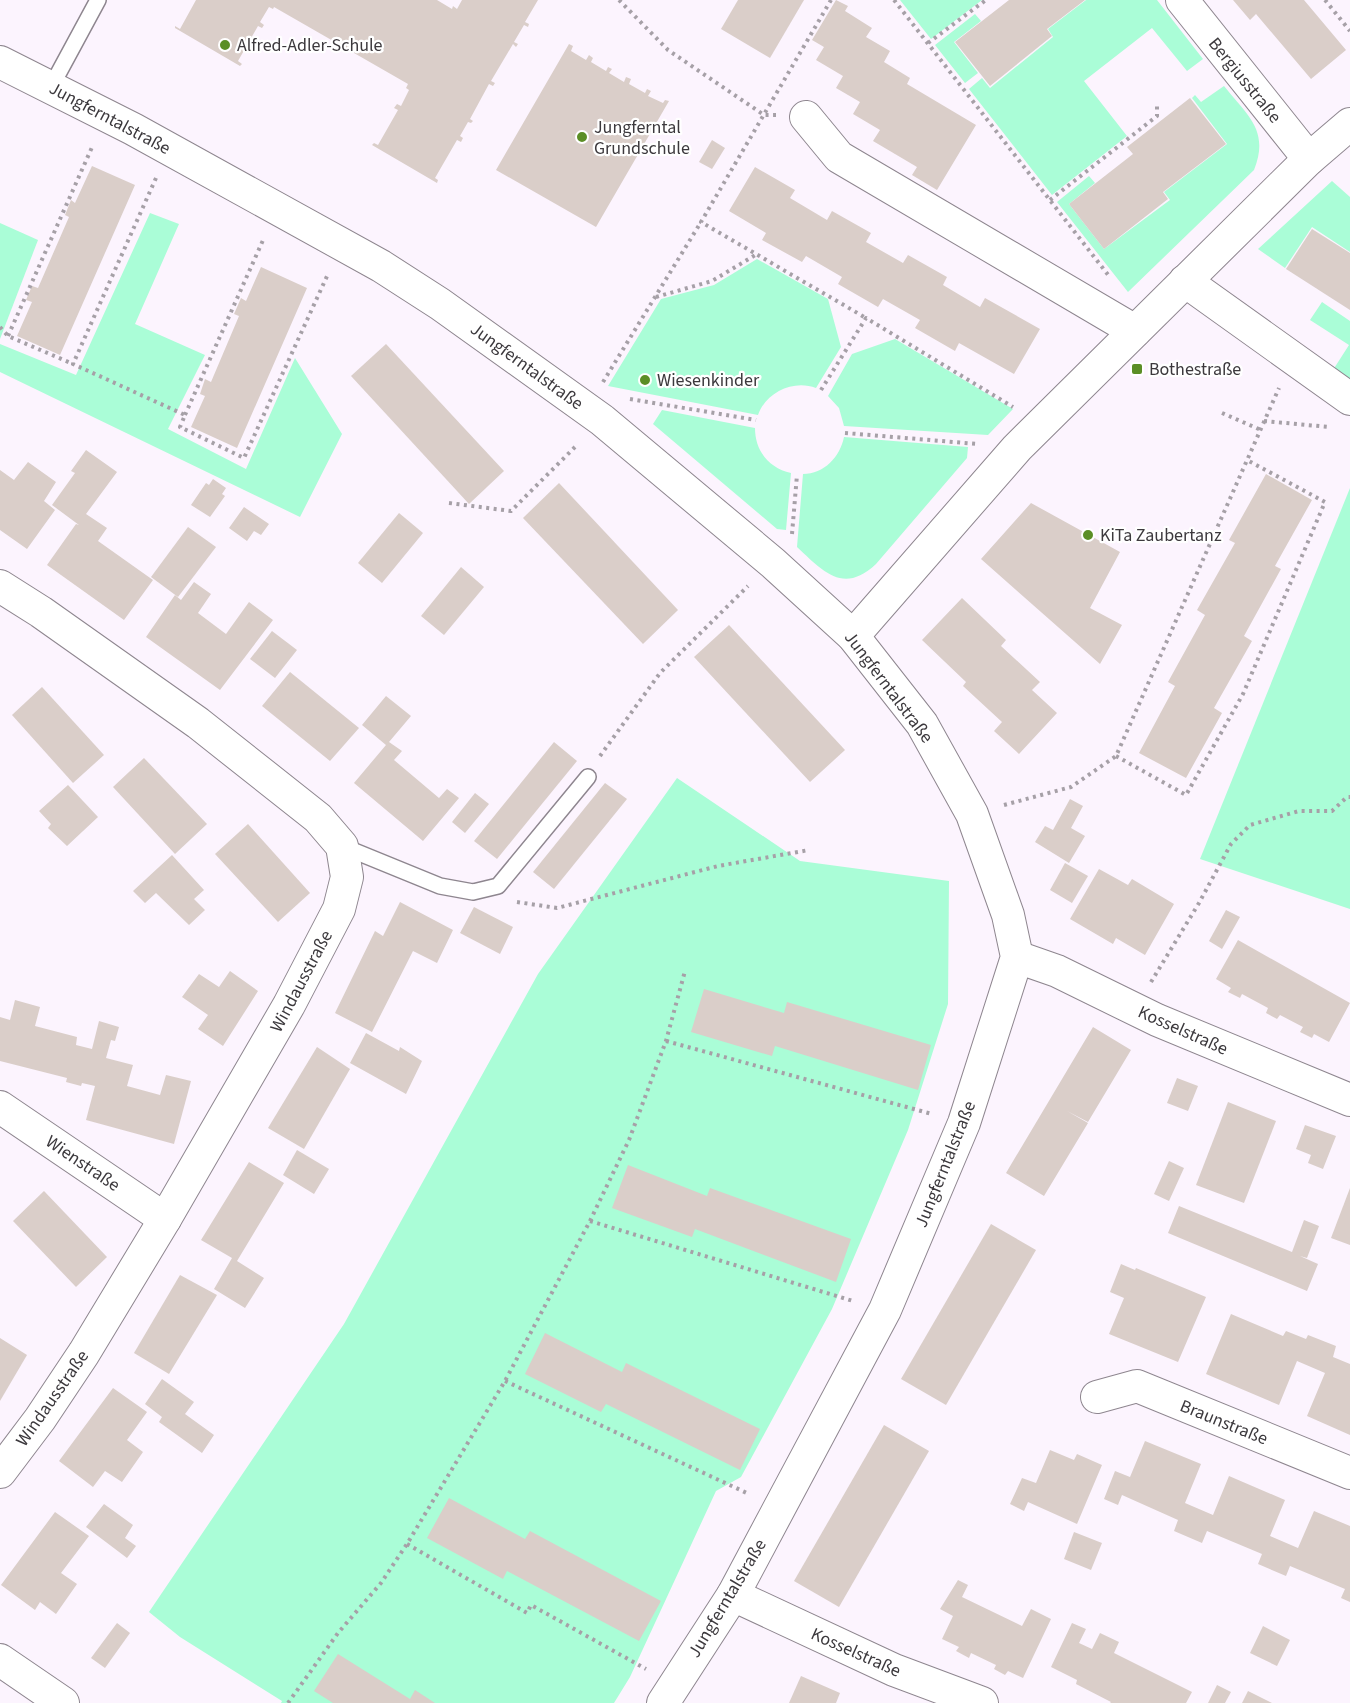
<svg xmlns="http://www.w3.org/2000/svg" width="1350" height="1703" font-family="'Source Sans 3',sans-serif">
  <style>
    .green { fill: #aafdd7 }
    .building { fill: #dacec9 }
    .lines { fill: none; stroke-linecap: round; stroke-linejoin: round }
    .service-casing { stroke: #8e868f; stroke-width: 18 }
    .minor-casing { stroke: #8e868f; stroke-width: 34 }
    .path { stroke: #a6a0a7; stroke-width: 4; stroke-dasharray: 3 4.5; stroke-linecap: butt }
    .service { stroke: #fff; stroke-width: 15 }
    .minor { stroke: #fff; stroke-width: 32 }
    .poi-dot { fill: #5b8e26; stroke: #fff; stroke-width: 2 }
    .labels { text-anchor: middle; stroke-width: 4.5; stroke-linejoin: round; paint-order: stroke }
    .poi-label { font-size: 18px; fill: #3c393d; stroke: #fff; text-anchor: start }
    .street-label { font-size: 18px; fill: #3c393d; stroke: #fff }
  </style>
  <rect width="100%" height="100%" fill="#fcf4fe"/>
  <g class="green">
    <path d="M900,0H982L931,39Z"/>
    <path d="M1086,0H1157L1203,59L1187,71L1152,28L1084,81L1127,136L1052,195L969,89L982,78L990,88L1053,37L1048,29Z"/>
    <path d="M975,14L981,21L954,42L978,73L965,83L935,45Z"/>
    <path d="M1224,86C1247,115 1270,130 1254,170L1128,292L1057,202L1089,176L1095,183L1069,204L1104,249L1170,200L1164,192L1227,144L1192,98L1195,95L1201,102Z"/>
    <path d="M1332,181L1350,197V252L1312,227L1285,268L1258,249Z"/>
    <path d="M150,213L179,224L135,324L205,355L168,429L246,469L295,358L342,434L300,517L0,372V344L76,375Z"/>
    <path d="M0,223L38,240L0,339Z"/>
    <path d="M757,259L828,299L841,347L816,388C794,379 766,392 758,415L608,386L661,299L714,285Z"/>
    <path d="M1322,302L1350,321V383L1333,370L1349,345L1310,320Z"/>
    <path d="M895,339L1013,409L988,435L844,426L839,408L828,396L852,354Z"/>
    <path d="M662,410L755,428C755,451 769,468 791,473L786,530L777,529L653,424Z"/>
    <path d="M844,437L968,447L967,458L876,564C843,595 823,571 797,547L803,474C824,474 840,457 844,437Z"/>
    <path d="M1350,488V909L1200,859Z"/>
    <path d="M677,778L800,861L949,881L948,1004L908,1130L832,1309L741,1477L716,1491L630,1677L614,1703H281L282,1701L180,1637L149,1612L344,1324L538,974Z"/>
  </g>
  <g class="building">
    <path d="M196,0H437L452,9L453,6L457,9L462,0H538L525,22L529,24L528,27L524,25L514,42L518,44L516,47L513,44L491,81L495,83L493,86L489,84L470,119L473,121L471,123L468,122L460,136L463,138L461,142L457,140L435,178L438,180L437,183L372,145L374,143L378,145L398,110L394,108L397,104L401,106L409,90L406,88L408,84L274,7L273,9L269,7L260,22L264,25L262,28L258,26L238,61L242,64L240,66L175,28V26L180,29Z"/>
    <path d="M738,0H804L770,58L721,29Z"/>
    <path d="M836,0L848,6L845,11L872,28L866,37L890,51L884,62L910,78L907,84L976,125L937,190L912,175L917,167L873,141L880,130L853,114L860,102L836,88L843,76L816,60L824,47L812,40Z"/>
    <path d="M1009,0H1085L1047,29L1052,36L990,86L955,42Z"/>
    <path d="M1233,0H1304L1346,50L1311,79L1256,14L1250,20Z"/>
    <path d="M569,44L573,46L571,51L586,60L589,55L593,58L591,62L606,71L608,67L612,69L609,73L624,82L626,77L631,79L629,84L645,93L647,89L651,91L648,96L663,103L665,100L669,101L596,227L496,170Z"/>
    <path d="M1190,98L1226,144L1163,192L1168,199L1104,249L1069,204L1133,154L1127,147Z"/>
    <path d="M712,140L725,148L712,169L699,162Z"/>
    <path d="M92,166L135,185L60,355L17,336L32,302L26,300L32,286L38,288L69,217L65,215L71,200L75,203Z"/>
    <path d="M755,167L795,190L790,198L827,220L832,211L871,233L866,242L903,263L908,255L947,277L943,285L980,307L985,298L1040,329L1014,374L959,343L955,351L915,328L920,320L883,299L878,307L838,284L842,277L806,256L802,262L762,240L766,233L729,211Z"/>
    <path d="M1312,229L1350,253V310L1286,269Z"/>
    <path d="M261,267L307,288L237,448L191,427L205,396L200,394L205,379L211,382L239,316L234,314L241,298L246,301Z"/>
    <path d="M386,344L504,471L469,504L351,376Z"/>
    <path d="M86,450L117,472L86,514L107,528L98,541L153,580L124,620L47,565L76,524L79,525L52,505L75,473L71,471Z"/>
    <path d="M28,462L56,482L44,501L55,510L27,549L0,530V470L14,480Z"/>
    <path d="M1266,474L1312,500L1275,566L1281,569L1244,636L1252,641L1214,708L1222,713L1186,778L1139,753L1175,686L1168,682L1205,615L1197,610L1235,543L1229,540Z"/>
    <path d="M213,479L226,488L222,494L225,496L210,517L191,505L206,483L209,485Z"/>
    <path d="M559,483L678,610L643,644L523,518Z"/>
    <path d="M1031,503L1120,552L1090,608L1122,625L1100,664L981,559Z"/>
    <path d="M244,507L269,524L261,535L254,531L247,541L229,528Z"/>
    <path d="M399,513L423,533L382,583L358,563Z"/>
    <path d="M188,527L216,547L178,597L151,577Z"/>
    <path d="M461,567L484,587L444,635L421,616Z"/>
    <path d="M194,582L211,594L198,613L226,634L249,602L273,620L220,690L146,637L175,595L181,600Z"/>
    <path d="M962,598L1006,640L1001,646L1040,682L1032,690L1057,713L1019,754L994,731L1002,722L963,686L966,682L922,640Z"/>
    <path d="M729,625L845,750L810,782L694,657Z"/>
    <path d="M272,631L297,650L275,678L250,659Z"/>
    <path d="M290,672L359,728L330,761L262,706Z"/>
    <path d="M42,687L104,755L73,783L12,715Z"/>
    <path d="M386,696L411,716L389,742L402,751L394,760L439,798L447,789L459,798L423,841L354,783L386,745L362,725Z"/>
    <path d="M554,742L577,761L497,859L474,841Z"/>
    <path d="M144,758L207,824L175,854L113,787Z"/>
    <path d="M605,783L627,799L554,889L533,872Z"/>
    <path d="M68,785L98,817L67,846L48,828L51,824L39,811Z"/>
    <path d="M475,793L489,804L465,833L452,822Z"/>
    <path d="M1070,799L1083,806L1071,828L1085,836L1069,863L1035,842L1045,826L1053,830Z"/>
    <path d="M248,824L310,893L278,922L215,854Z"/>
    <path d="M172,855L204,890L194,899L205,910L189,925L156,893L145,903L133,891Z"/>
    <path d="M1065,863L1088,876L1072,903L1050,890Z"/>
    <path d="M1099,869L1128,885L1132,879L1174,904L1145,955L1116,938L1113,944L1070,919Z"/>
    <path d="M400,902L453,930L437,963L413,951L372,1032L335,1013L375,931L383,936Z"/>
    <path d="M474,907L513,927L500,954L460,933Z"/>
    <path d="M1226,910L1240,917L1222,949L1209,941Z"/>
    <path d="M1238,940L1350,1003L1329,1042L1314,1034L1312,1038L1300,1032L1303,1027L1280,1015L1277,1019L1266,1013L1268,1008L1242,994L1240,998L1228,992L1231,988L1216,979Z"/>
    <path d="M230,971L258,991L223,1046L198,1029L208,1015L182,997L199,974L219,987Z"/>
    <path d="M704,989L784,1013L787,1002L931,1045L918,1090L775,1046L772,1056L691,1032Z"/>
    <path d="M15,1000L40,1007L35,1026L77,1037L76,1045L92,1049L99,1021L119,1027L115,1041L111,1040L106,1058L133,1065L127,1086L160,1095L166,1075L191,1081L174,1144L86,1120L95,1086L82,1083L81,1086L66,1082L67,1078L0,1061V1017L10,1020Z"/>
    <path d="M1093,1027L1131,1050L1088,1122L1067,1111L1088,1123L1044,1196L1006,1173Z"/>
    <path d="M366,1033L399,1051L400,1047L422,1061L406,1094L350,1063Z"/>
    <path d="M317,1047L350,1069L304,1149L268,1128Z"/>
    <path d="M1177,1078L1198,1086L1188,1111L1167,1103Z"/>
    <path d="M1228,1102L1276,1121L1244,1203L1196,1185Z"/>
    <path d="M1305,1125L1336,1136L1323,1169L1308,1163L1311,1155L1296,1149Z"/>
    <path d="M297,1150L329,1169L314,1194L283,1175Z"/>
    <path d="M1169,1161L1184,1168L1169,1201L1154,1194Z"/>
    <path d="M249,1162L284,1183L237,1261L264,1278L245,1308L214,1289L232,1258L201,1240Z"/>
    <path d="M628,1165L707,1196L710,1188L851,1239L836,1282L695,1229L692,1237L612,1208Z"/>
    <path d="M1350,1188V1245L1331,1238Z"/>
    <path d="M44,1191L107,1257L76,1287L13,1221Z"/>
    <path d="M1179,1206L1292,1252L1304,1220L1319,1226L1307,1258L1300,1256L1318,1264L1307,1291L1168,1233Z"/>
    <path d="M991,1224L1036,1250L946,1405L901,1379Z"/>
    <path d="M1121,1264L1135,1270L1136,1268L1206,1297L1178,1362L1109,1334L1124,1298L1110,1292Z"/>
    <path d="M180,1275L217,1295L169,1374L134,1353Z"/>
    <path d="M1231,1314L1283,1336L1286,1331L1306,1339L1308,1335L1336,1346L1333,1357L1350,1364V1435L1307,1416L1325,1373L1297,1361L1279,1405L1206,1374Z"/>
    <path d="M545,1333L622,1372L626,1363L760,1429L740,1470L606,1404L601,1412L525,1374Z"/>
    <path d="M0,1338L27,1355L0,1401Z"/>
    <path d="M162,1379L194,1402L185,1414L214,1435L202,1453L159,1422L162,1417L145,1404Z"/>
    <path d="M113,1388L147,1412L127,1440L143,1452L122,1482L105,1471L93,1487L59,1461Z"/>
    <path d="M884,1425L929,1451L839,1607L794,1581Z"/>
    <path d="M1145,1441L1201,1464L1185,1503L1213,1515L1229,1476L1285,1500L1270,1536L1298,1548L1314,1511L1350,1526V1602L1341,1598L1345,1589L1290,1566L1286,1576L1258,1564L1262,1554L1207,1531L1202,1543L1174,1531L1178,1520L1122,1495L1118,1505L1104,1499L1115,1471L1130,1477Z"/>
    <path d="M1050,1450L1074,1460L1077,1454L1102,1465L1077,1524L1028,1502L1024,1511L1010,1504L1022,1478L1036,1483Z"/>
    <path d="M449,1498L525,1539L530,1531L661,1601L639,1641L507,1571L503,1579L427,1538Z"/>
    <path d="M104,1504L133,1525L125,1538L136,1546L127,1558L86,1527Z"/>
    <path d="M55,1512L89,1536L61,1573L77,1584L56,1614L40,1602L35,1610L1,1585Z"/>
    <path d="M1074,1532L1102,1543L1091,1570L1064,1559Z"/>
    <path d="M958,1580L968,1585L962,1597L1022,1626L1031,1609L1051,1619L1023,1678L1008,1671L1005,1675L994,1669L996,1665L971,1653L969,1658L956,1651L959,1647L942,1639L953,1616L940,1609Z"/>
    <path d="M117,1623L130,1633L105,1668L91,1658Z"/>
    <path d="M1072,1623L1086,1629L1079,1643L1092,1649L1100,1633L1119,1642L1114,1653L1192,1692L1186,1703H1110L1111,1702L1076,1684L1077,1680L1051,1667Z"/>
    <path d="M1263,1626L1290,1640L1277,1666L1250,1653Z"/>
    <path d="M338,1654L410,1699L415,1690L435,1703H333L314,1691Z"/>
    <path d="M801,1676L840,1693L836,1703H789Z"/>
    <path d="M1217,1685L1231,1692L1225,1703H1208Z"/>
    <path d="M1248,1691L1272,1703H1242Z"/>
  </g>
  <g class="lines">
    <defs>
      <g id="service">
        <path d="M51,87L98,0"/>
        <path d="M342,846L440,886L473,892L498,886L588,777"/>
      </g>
      <g id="minor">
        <path d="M1182,0L1309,159"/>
        <path d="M0,62L133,129L381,266L440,304L602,420L773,563L853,636L922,724L972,814L1008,915L1017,957L964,1123L885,1310L733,1595L663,1703"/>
        <path d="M806,117L839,157L1135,331"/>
        <path d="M1185,281L1350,399"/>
        <path d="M0,586L41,612L198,723L318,818L342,846L347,877L339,909L289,1005L165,1219L84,1353L40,1419L0,1472"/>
        <path d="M853,636L1017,448L1309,159L1350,124"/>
        <path d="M1017,957L1057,971L1157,1020L1350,1100"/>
        <path d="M0,1107L165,1219"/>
        <path d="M1097,1397L1137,1386L1350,1473"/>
        <path d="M733,1595L894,1670L982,1703"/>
        <path d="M0,1660L63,1703"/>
      </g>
    </defs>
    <use href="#service" class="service-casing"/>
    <use href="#minor" class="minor-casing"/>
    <g class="path">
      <path d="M619,0L668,50L764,115H776"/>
      <path d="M831,0L701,222L866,318"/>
      <path d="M894,0L1109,276"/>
      <path d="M1325,0L1350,31"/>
      <path d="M928,43L986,0"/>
      <path d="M156,178L73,364L185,415L180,427L244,458L328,274"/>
      <path d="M1050,200L1157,116V105"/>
      <path d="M656,297L712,281L757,254"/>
      <path d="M0,327L8,336L73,364"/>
      <path d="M8,336L93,145"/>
      <path d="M603,382L701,222"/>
      <path d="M821,390L866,318L1013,407"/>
      <path d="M630,399L756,420"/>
      <path d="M1222,413L1261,430"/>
      <path d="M185,415L264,238"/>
      <path d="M1264,421L1329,427"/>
      <path d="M845,433L978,444"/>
      <path d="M449,503L511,511L578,444"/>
      <path d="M792,534L797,475"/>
      <path d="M600,756L660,673L748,586"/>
      <path d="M1116,756L1186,795L1243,694L1325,502L1247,460"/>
      <path d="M1004,805L1071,787L1116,756L1279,388"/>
      <path d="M517,902L557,908L718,866L809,850"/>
      <path d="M1151,982L1199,903L1231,844L1250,825L1299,811H1332L1347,797H1350"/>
      <path d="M666,1041L932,1114"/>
      <path d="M590,1221L853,1301"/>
      <path d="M505,1381L749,1494"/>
      <path d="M407,1544L527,1613L531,1605L646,1669"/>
      <path d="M288,1703L338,1633L381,1583L407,1544L505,1381L590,1221L629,1140L666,1041L685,971"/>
    </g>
    <use href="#service" class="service"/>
    <use href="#minor" class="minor"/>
  </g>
  <g class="poi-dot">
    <circle cx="225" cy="45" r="6"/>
    <circle cx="582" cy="137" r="6"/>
    <rect x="1131" y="363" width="12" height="12" rx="3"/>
    <circle cx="645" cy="380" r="6"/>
    <circle cx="1088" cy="535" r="6"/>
  </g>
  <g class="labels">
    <g class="poi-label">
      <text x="237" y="51">Alfred-Adler-Schule</text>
      <text x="594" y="133">Jungferntal<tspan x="594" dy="21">Grundschule</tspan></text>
      <text x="1149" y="375">Bothestraße</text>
      <text x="657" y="386">Wiesenkinder</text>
      <text x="1100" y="541">KiTa Zaubertanz</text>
    </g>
    <g class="street-label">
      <text transform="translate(1245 80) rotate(51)" y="6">Bergiusstraße</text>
      <text transform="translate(110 118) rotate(28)" y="6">Jungferntalstraße</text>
      <text transform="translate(527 366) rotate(36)" y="6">Jungferntalstraße</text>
      <text transform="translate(889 687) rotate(53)" y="6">Jungferntalstraße</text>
      <text transform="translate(301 981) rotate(-62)" y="6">Windausstraße</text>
      <text transform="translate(1183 1030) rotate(24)" y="6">Kosselstraße</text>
      <text transform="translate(83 1163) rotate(34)" y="6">Wienstraße</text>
      <text transform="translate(945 1164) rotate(-68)" y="6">Jungferntalstraße</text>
      <text transform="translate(52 1398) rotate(-55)" y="6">Windausstraße</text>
      <text transform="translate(1224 1422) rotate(22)" y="6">Braunstraße</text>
      <text transform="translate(727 1598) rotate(-59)" y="6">Jungferntalstraße</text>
      <text transform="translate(856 1652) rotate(24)" y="6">Kosselstraße</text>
    </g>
  </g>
</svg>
